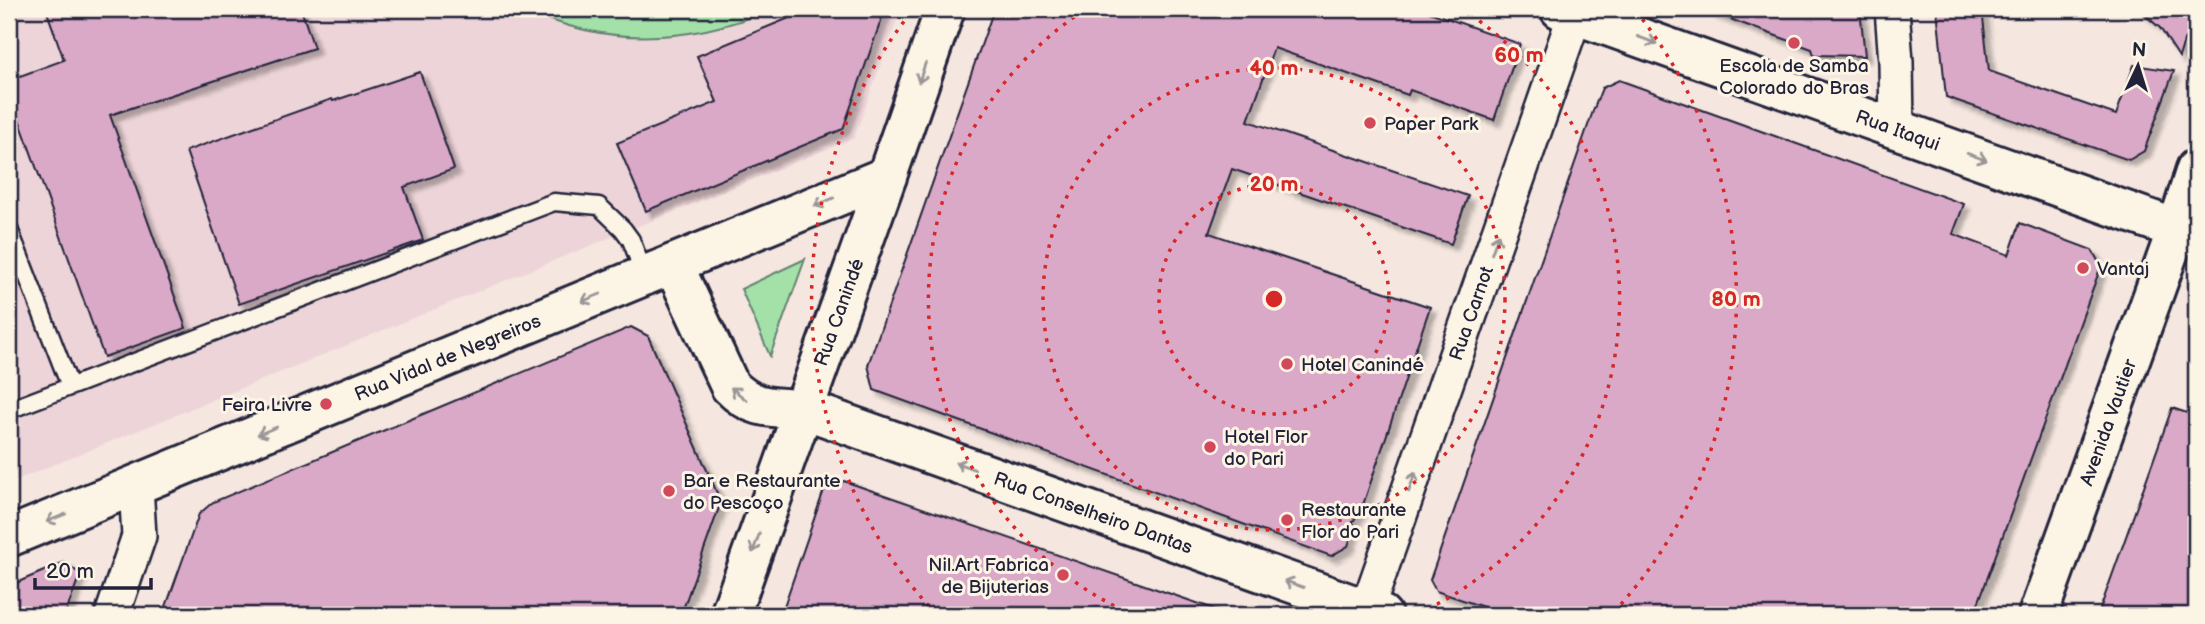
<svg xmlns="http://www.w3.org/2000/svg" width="2205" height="624" font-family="'Balsamiq Sans',sans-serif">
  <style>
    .built { fill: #edd4d8 }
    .green { fill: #a3e1a8; stroke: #628272; stroke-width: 2 }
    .building { fill: #daa9c7; stroke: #22223b; stroke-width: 2; filter: url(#shadow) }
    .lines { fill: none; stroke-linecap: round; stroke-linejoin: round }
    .service-casing { stroke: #22223b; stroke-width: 21 }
    .minor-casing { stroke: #22223b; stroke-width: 38 }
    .tertiary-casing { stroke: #22223b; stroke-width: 44 }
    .secondary-casing { stroke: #22223b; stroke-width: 44 }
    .service { stroke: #fcf5e5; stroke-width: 16 }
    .minor { stroke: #fcf5e5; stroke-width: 33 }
    .tertiary { stroke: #fcf5e5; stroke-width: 38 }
    .secondary { stroke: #fcf5e5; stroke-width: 38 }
    .oneway { stroke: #9a9698 }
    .ring { fill: none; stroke: #d62828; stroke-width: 3.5; stroke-dasharray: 3.5 7 }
    .poi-dot { fill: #d1495b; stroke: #fcf5e5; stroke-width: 2.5 }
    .labels { text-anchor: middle; stroke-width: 6; stroke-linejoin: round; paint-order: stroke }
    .poi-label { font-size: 19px; fill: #22223b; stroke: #fcf5e5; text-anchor: start }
    .street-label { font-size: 19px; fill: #22223b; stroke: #fcf5e5 }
    .centre { fill: #d62828; stroke: #fcf5e5; stroke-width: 3.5 }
    .ring-label { font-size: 21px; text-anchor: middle; font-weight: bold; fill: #d62828; stroke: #fcf5e5; stroke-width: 6; stroke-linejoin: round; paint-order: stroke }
  </style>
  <defs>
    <filter id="shadow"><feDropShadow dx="6" dy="6" stdDeviation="2" flood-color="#0004"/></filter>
  </defs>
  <rect width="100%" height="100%" fill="#f5e6df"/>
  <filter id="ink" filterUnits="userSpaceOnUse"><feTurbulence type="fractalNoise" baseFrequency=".0143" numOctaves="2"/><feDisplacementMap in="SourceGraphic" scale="14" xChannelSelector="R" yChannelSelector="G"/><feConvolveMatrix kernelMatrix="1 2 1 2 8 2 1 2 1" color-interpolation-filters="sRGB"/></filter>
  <g filter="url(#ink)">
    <path class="built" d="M9,9H901L854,138L9,483Z"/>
    <g class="green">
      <path d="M524,9H772C689,44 607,48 524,9Z"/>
      <path d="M805,259L770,356L741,289Z"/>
    </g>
    <g class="building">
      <path d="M46,9H301L314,48L110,115L186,328L104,357L9,91V80L64,60Z"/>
      <path d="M811,9H885L843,129L646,211L617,143L717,102L697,56Z"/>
      <path d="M994,9H1421L1520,44L1494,120L1410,90L1408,95L1274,48L1248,121L1468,196L1451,244L1232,169L1209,233L1430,307L1364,502L1352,524L1355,525L1348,546L1331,556L874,390L868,365Z"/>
      <path d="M1711,9H1860L1865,56L1814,55L1812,49L1711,12Z"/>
      <path d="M1937,9H1982L1989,71L2116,115L2134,65L2174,71L2144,151L2129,160L1946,97Z"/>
      <path d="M2138,9H2196V33L2185,38L2179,57L2160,28Z"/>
      <path d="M420,72L454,169L404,187L423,240L239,304L186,151L332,99L333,101Z"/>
      <path d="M1619,80L1964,204L1953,234L2009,255L2020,223L2092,250L2101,266L1974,615H1507L1436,591L1430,580L1593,111L1602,88Z"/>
      <path d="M631,327L648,336L721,502L681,615H163L199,514L213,502Z"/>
      <path d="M2172,408L2196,416V615H2098Z"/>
      <path d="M844,481L1217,610L1216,615H781L824,490Z"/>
      <path d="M65,562L80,574L65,615H9V586Z"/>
    </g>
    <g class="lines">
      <defs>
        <g id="service">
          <path d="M9,229L70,386"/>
          <path d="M9,410L554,202L599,206L623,229L631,240L645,276"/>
        </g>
        <g id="minor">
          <path d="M1892,9L1896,62L1897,128"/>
          <path d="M112,615L139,536L136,486"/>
          <path id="s1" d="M1365,615L1577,9"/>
        </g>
        <g id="tertiary">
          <path id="s2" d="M1560,9L2196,236"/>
          <path id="s3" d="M673,264L730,386C753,410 772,407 804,409L1382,615"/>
          <path id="s4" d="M730,615L887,176"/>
        </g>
        <g id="secondary">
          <path id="s5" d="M9,537L887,176L945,9"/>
          <path id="s6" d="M2038,615L2177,229L2196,169"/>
        </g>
      </defs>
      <use href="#service" class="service-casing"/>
      <use href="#minor" class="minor-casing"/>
      <use href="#tertiary" class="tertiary-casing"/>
      <use href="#secondary" class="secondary-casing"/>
      <use href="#service" class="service"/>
      <use href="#minor" class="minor"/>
      <use href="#tertiary" class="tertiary"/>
      <use href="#secondary" class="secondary"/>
    </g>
    <defs><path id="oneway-shaft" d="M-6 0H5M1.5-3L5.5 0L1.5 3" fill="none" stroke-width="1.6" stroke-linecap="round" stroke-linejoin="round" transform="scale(1.75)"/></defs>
    <g class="oneway">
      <use href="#oneway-shaft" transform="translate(1647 40) rotate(20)"/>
      <use href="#oneway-shaft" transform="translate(922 73) rotate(109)"/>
      <use href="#oneway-shaft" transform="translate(1977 157) rotate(20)"/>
      <use href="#oneway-shaft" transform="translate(824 202) rotate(158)"/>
      <use href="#oneway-shaft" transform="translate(1495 244) rotate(-71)"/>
      <use href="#oneway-shaft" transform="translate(591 298) rotate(158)"/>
      <use href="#oneway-shaft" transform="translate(739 394) rotate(-141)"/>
      <use href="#oneway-shaft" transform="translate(267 431) rotate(158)"/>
      <use href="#oneway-shaft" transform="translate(965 466) rotate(-160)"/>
      <use href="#oneway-shaft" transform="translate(1412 482) rotate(-71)"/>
      <use href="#oneway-shaft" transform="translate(56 518) rotate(158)"/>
      <use href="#oneway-shaft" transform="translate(756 543) rotate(110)"/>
      <use href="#oneway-shaft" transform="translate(1294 584) rotate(-160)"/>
    </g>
  </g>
  <g class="ring">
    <circle cx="1274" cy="299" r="115"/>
    <circle cx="1274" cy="299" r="231"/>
    <path d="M1133 615A346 346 0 0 1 1086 9M1462 9A346 346 0 0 1 1415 615"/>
    <path d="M936 614A462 462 0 0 1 912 11M1636 11A462 462 0 0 1 1612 614"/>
  </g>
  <g class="poi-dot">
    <circle cx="1794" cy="43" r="7"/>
    <circle cx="1370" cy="123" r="7"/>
    <circle cx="2083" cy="268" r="7"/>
    <circle cx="1287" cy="364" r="7"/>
    <circle cx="326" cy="404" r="7"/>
    <circle cx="1210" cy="447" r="7"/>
    <circle cx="669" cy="491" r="7"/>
    <circle cx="1287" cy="520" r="7"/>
    <circle cx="1063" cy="575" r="7"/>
  </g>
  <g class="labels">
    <g class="poi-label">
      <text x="1794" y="72" text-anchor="middle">Escola de Samba<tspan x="1794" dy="22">Colorado do Bras</tspan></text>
      <text x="1384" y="130">Paper Park</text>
      <text x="2097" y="275">Vantaj</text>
      <text x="1301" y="371">Hotel Canindé</text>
      <text x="312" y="411" text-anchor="end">Feira Livre</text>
      <text x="1224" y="443">Hotel Flor<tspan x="1224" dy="22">do Pari</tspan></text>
      <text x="683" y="487">Bar e Restaurante<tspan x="683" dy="22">do Pescoço</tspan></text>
      <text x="1301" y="516">Restaurante<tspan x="1301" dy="22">Flor do Pari</tspan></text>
      <text x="1049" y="571" text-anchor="end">Nil.Art Fabrica<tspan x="1049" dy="22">de Bijuterias</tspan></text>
    </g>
    <g class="street-label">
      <text dy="7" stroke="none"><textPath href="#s2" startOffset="359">Rua Itaqui</textPath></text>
      <text dy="7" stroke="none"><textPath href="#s4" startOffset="322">Rua Canindé</textPath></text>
      <text dy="7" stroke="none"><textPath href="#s1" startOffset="320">Rua Carnot</textPath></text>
      <text dy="7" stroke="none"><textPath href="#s5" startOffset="474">Rua Vidal de Negreiros</textPath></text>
      <text dy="7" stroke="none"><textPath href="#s6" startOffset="205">Avenida Vautier</textPath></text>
      <text dy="7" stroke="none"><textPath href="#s3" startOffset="522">Rua Conselheiro Dantas</textPath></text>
    </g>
  </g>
  <circle cx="1274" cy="299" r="10" class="centre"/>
  <g class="ring-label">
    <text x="1519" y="62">60 m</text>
    <text x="1274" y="75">40 m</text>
    <text x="1274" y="191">20 m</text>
    <text x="1736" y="306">80 m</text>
  </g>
  <rect width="2205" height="624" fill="none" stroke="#fcf5e5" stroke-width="35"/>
  <rect x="18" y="18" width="2170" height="589" fill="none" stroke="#22223b" stroke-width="2.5" filter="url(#ink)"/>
  <g transform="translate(2138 66) rotate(4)" stroke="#fcf5e5" stroke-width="5" paint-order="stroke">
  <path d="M0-5L12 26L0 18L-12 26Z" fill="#22223b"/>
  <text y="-10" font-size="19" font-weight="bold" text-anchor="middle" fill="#22223b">N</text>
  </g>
  <path d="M35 578v10h116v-10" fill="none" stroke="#22223b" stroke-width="3.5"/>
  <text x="46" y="578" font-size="21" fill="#22223b" stroke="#fcf5e5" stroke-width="5" paint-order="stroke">20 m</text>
</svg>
